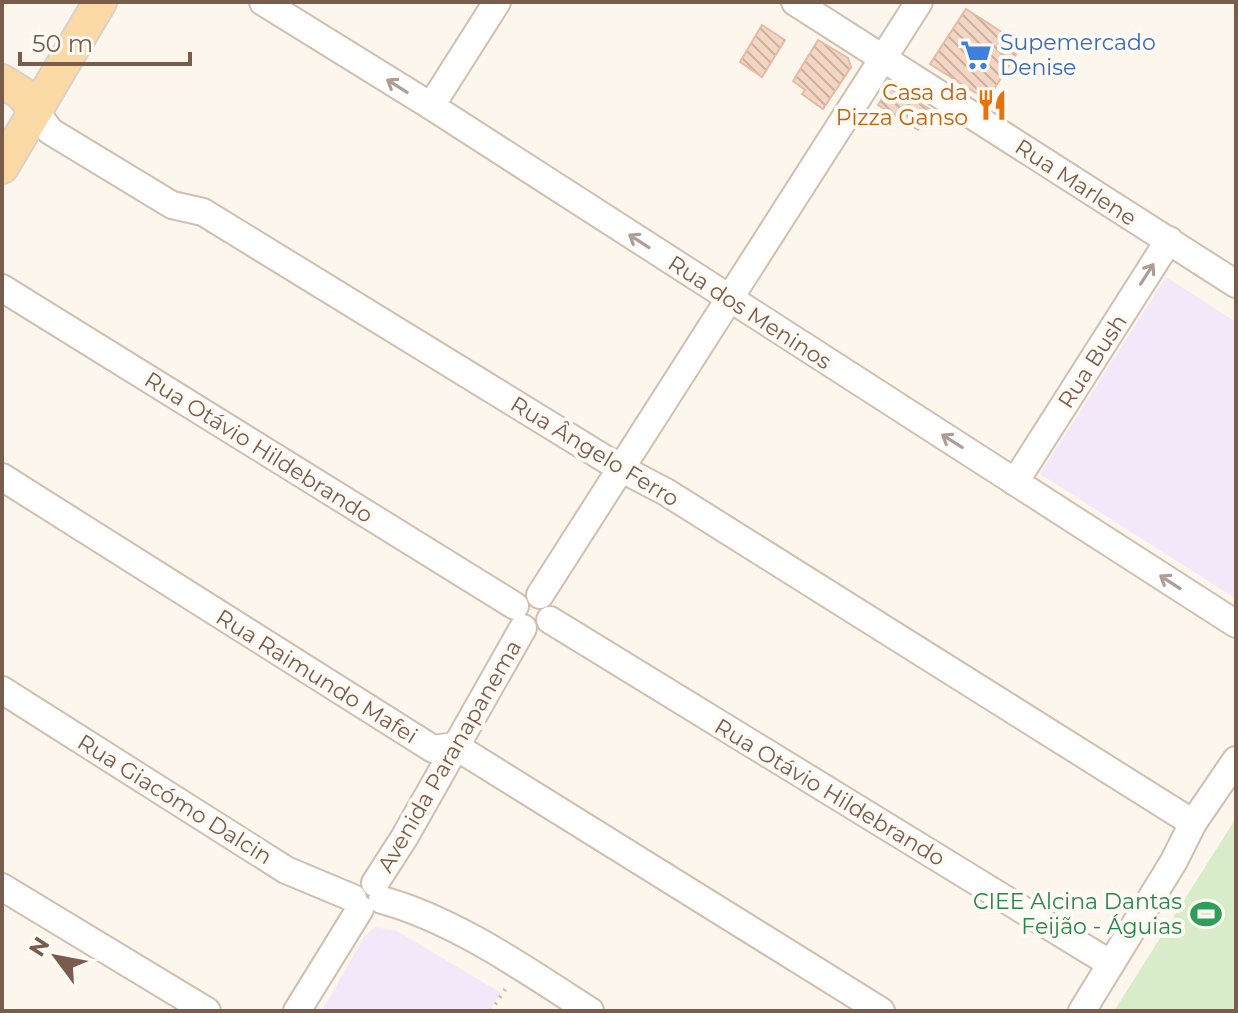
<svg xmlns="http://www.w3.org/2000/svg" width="1238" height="1013" font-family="Montserrat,sans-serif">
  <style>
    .education { fill: #f3e8fa }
    .green { fill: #d8ecc9 }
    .building { fill: url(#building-back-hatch); stroke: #e6bba3; stroke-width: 2 }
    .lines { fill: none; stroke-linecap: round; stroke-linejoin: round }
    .minor-casing { stroke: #d1beb0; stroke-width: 30 }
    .major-casing { stroke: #dad1cd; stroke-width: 36 }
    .path { stroke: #d9b8a5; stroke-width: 4; stroke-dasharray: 2 6; stroke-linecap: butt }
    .minor { stroke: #fff; stroke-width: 26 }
    .major { stroke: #fbd9a5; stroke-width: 32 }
    .oneway { stroke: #af9d94 }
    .labels { text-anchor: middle; stroke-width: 8; stroke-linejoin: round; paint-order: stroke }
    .shop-label { font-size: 22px; fill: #366cbe; stroke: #fffaf3; text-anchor: start }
    .food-label { font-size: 22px; fill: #c56008; stroke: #fffaf3; text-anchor: end }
    .street-label { font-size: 22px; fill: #7a5c4d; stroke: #fffaf3 }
    .leisure-label { font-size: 22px; fill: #27864d; stroke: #fffaf3; text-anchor: end }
  </style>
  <defs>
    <pattern id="building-back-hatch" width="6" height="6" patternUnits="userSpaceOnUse" patternTransform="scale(2)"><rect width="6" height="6" fill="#f3d5c3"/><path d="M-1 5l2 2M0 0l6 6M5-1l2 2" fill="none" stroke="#cab0a1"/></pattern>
  </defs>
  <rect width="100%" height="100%" fill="#fdf6ec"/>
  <g class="education">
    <path d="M1166,277L1236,322L1235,598L1040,474Z"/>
    <path d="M375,927L397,931L501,993L489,1011H322L364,937Z"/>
  </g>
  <path class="green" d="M1236,818V1011H1114Z"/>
  <g class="building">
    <path d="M966,9L1022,45L987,100L930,64Z"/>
    <path d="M762,25L785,40L762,77L740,62Z"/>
    <path d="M818,40L848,58L851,67L823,109L802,94L805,90L793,81Z"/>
    <path d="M891,85L931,110L918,130L878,105Z"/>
  </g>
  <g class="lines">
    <defs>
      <g id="minor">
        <path d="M263,2L431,106L1236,624"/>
        <path d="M795,2L1236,284"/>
        <path d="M431,106L497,2"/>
        <path d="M35,110L50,131L172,205L203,212L620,468L666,492L1193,823"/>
        <path d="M2,288L515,606"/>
        <path d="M2,477L433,749L455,746L881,1011"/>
        <path d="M1015,482L1169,240"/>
        <path d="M540,595L919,2"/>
        <path d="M550,620L1111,964"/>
        <path d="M2,690L286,870L353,898"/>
        <path d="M375,883L404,838L523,628"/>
        <path d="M2,887L207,1011"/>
        <path d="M382,900C455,920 526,970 590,1011"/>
        <path d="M297,1011L360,909"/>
        <path d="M1082,1011L1174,861L1193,823L1236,760"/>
      </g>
      <g id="major">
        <path d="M2,81L21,93L35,110"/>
        <path d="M2,167L100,2"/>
      </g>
    </defs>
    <use href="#minor" class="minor-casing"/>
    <use href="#major" class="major-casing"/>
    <path class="path" d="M491,1011L508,985"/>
    <use href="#minor" class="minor"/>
    <use href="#major" class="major"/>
  </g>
  <defs><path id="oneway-shaft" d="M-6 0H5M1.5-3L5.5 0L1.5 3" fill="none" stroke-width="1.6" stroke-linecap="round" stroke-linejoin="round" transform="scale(2)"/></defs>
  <g class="oneway">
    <use href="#oneway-shaft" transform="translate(397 86) rotate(-148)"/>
    <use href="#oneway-shaft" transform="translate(639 241) rotate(-147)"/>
    <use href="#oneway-shaft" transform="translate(1147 274) rotate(-57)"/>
    <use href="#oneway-shaft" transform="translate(952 441) rotate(-148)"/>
    <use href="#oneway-shaft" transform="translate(1170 582) rotate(-147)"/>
  </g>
  <defs>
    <symbol id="supermarket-bare" viewBox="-9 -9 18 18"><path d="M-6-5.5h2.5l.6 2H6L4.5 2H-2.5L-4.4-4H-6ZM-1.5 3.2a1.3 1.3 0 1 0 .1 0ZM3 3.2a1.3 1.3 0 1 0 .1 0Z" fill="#3f7fe0" stroke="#fffaf3" stroke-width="2.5" paint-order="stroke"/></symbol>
    <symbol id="restaurant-bare" viewBox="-9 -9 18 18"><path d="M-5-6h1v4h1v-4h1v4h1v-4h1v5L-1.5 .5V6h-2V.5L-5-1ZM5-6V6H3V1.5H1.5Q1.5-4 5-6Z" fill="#e8710a" stroke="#fffaf3" stroke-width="2.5" paint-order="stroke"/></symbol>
    <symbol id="stadium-bare" viewBox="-9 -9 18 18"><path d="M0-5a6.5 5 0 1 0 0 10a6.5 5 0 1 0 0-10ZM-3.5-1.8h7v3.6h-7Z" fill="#2e9e5b" stroke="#fffaf3" stroke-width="2.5" paint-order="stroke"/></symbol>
  </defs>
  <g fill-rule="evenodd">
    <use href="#supermarket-bare" x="954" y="33" width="44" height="44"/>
    <use href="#restaurant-bare" x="970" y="83" width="44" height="44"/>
    <use href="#stadium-bare" x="1184" y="892" width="44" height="44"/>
  </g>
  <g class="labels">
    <g class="shop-label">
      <text x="1000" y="50">Supemercado<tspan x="1000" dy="25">Denise</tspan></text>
    </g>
    <g class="food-label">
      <text x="968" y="100">Casa da<tspan x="968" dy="25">Pizza Ganso</tspan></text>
    </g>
    <g class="street-label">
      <text transform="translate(1076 182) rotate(33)" y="8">Rua Marlene</text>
      <text transform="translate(750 312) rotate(33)" y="8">Rua dos Meninos</text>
      <text transform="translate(1092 361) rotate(-57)" y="8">Rua Bush</text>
      <text transform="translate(259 447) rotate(32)" y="8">Rua Otávio Hildebrando</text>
      <text transform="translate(595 451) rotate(31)" y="8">Rua Ângelo Ferro</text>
      <text transform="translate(317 676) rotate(32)" y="8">Rua Raimundo Mafei</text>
      <text transform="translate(449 756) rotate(-60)" y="8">Avenida Paranapanema</text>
      <text transform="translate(830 792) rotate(31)" y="8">Rua Otávio Hildebrando</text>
      <text transform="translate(175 799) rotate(32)" y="8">Rua Giacómo Dalcin</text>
    </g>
    <g class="leisure-label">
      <text x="1182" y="909">CIEE Alcina Dantas<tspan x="1182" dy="25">Feijão - Águias</tspan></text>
    </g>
  </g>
  <rect width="1238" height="1013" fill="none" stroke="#7a5c4d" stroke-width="8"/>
  <g transform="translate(56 957) rotate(302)" stroke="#fffaf3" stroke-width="6" paint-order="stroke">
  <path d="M0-6L14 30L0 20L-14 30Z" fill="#7a5c4d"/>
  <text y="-12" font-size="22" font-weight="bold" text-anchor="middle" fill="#7a5c4d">N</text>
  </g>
  <path d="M20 52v12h170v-12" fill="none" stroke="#7a5c4d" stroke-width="4"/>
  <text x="32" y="52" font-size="24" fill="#7a5c4d" stroke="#fffaf3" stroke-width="6" paint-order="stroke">50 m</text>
</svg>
